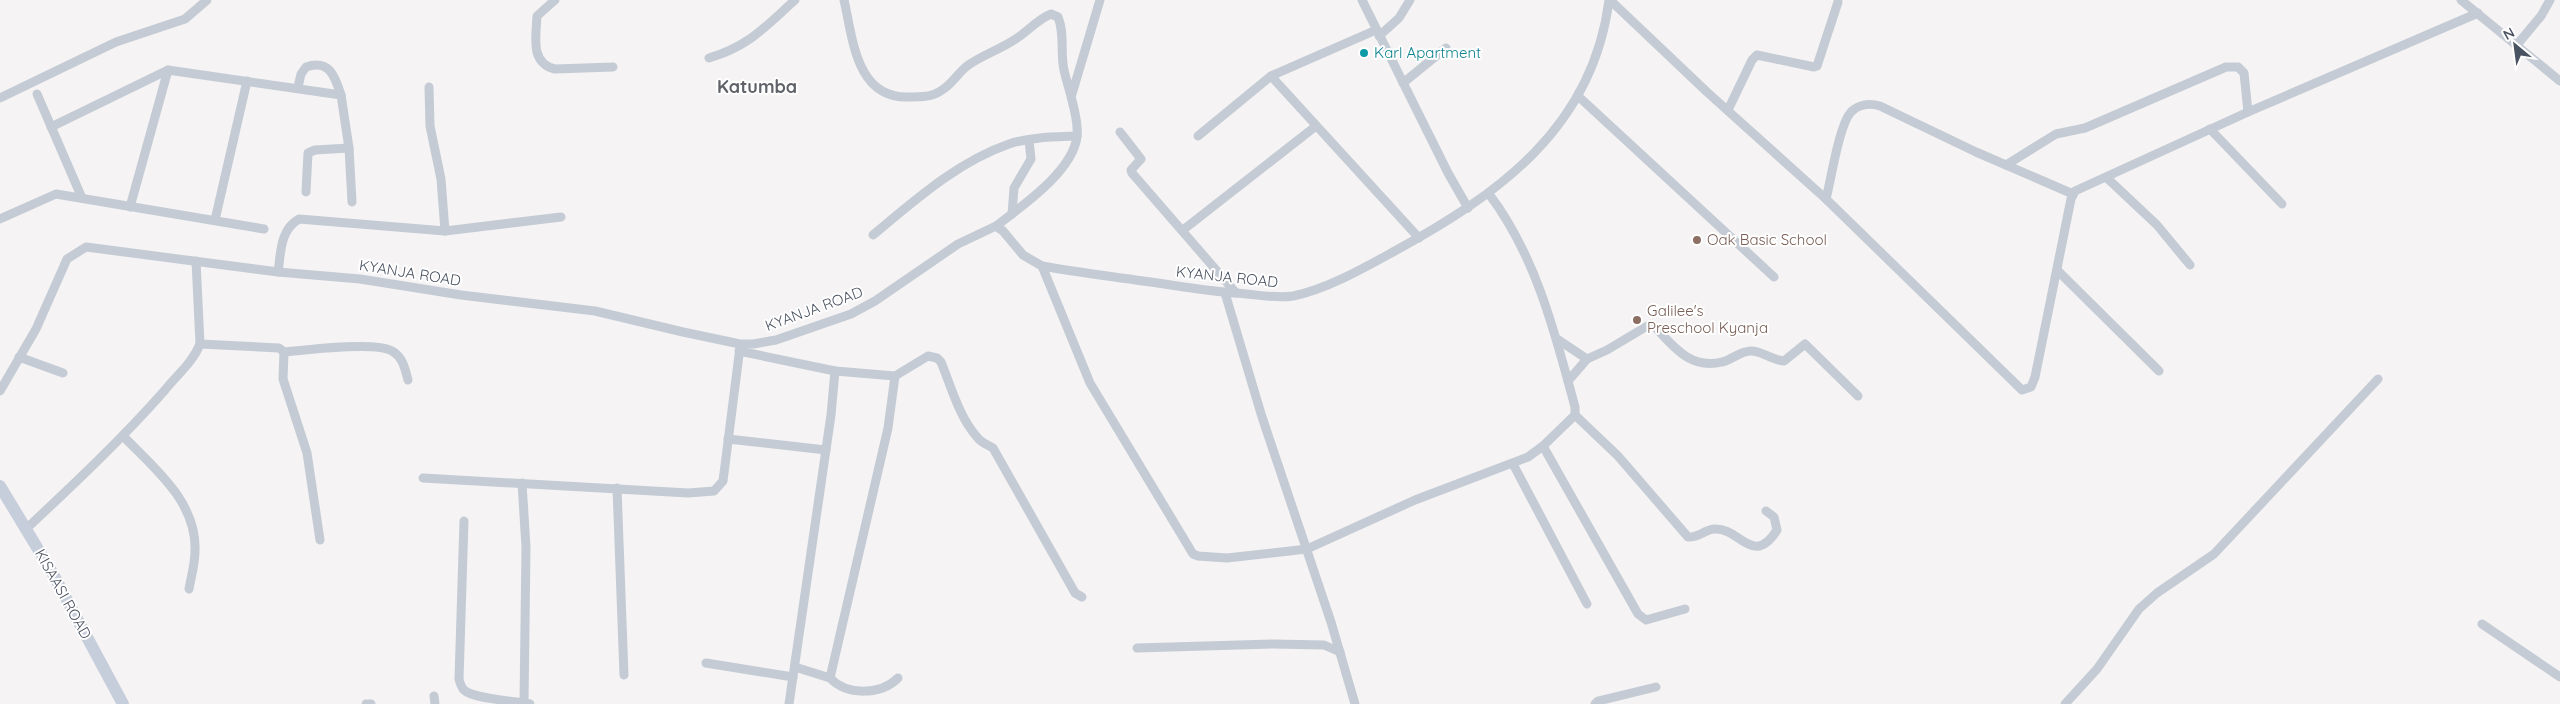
<svg xmlns="http://www.w3.org/2000/svg" width="2560" height="704" font-family="Quicksand,sans-serif">
  <style>
    .lines { fill: none; stroke-linecap: round; stroke-linejoin: round }
    .street { stroke: #c4cbd4; stroke-width: 9 }
    .secondary { stroke: #c6cddb; stroke-width: 12 }
    .culture-dot { fill: #0f9aa8; stroke: #fff; stroke-width: 2 }
    .education-dot { fill: #8d6e63; stroke: #fff; stroke-width: 2 }
    .labels { text-anchor: middle; stroke-width: 4; stroke-linejoin: round; paint-order: stroke }
    .culture-label { font-size: 15px; fill: #0d838f; stroke: #fff; text-anchor: start }
    .education-label { font-size: 15px; fill: #785e54; stroke: #fff; text-anchor: start }
    .street-label { font-size: 15px; fill: #4a5361; stroke: #fff }
    .quarter-label { font-size: 18px; font-weight: bold; fill: #5f6268; stroke: #fff }
  </style>
  <rect width="100%" height="100%" fill="#f5f3f3"/>
  <g class="lines">
    <g class="street">
      <path d="M555,0L537,16C536,37 530,63 555,69L613,67"/>
      <path d="M844,0C853,39 856,99 909,97C921,97 933,97 942,90C952,84 958,73 967,66C982,55 999,50 1014,40C1028,32 1036,20 1051,14L1058,17C1065,34 1060,52 1064,70C1068,88 1079,118 1077,137C1072,172 1022,206 996,226"/>
      <path d="M1362,0L1448,173L1468,208"/>
      <path d="M1610,0L1707,92L1826,199L2022,390L2031,387L2035,377L2071,199L2075,191L2248,112L2478,13"/>
      <path d="M2461,0L2560,81"/>
      <path d="M1379,36L1399,18L1410,0"/>
      <path d="M2516,46L2541,16L2550,0"/>
      <path d="M709,58C749,46 765,27 795,0"/>
      <path d="M1271,76L1419,238"/>
      <path d="M1403,83L1446,48"/>
      <path d="M298,87L301,74L306,67C329,59 335,76 341,95"/>
      <path d="M429,87L430,126L441,179L445,231"/>
      <path d="M37,94L82,198"/>
      <path d="M1072,94L1100,0"/>
      <path d="M1578,96L1774,277"/>
      <path d="M0,98L116,42L185,19L207,0"/>
      <path d="M1728,110L1752,60L1757,55L1814,67L1817,66L1838,2"/>
      <path d="M51,127L168,70"/>
      <path d="M2210,129L2282,204"/>
      <path d="M1120,132L1141,159L1131,170L1132,173L1236,293"/>
      <path d="M1198,136L1271,76L1376,30"/>
      <path d="M2006,165L2056,134L2085,128L2226,67H2238L2244,73L2248,112"/>
      <path d="M2107,178L2157,225L2190,265"/>
      <path d="M306,192L308,153L315,150L349,148"/>
      <path d="M1826,199C1831,180 1839,125 1851,112C1859,104 1870,103 1880,106L1976,152L2073,194"/>
      <path d="M130,207L168,70L341,95L349,148L352,202"/>
      <path d="M1012,214L1014,188L1031,159L1029,140"/>
      <path d="M0,219L56,194L264,229"/>
      <path d="M215,220L247,81"/>
      <path d="M1183,230L1316,126"/>
      <path d="M873,235C914,201 957,162 1009,144C1030,137 1054,137 1077,136"/>
      <path d="M1042,266L1090,383L1193,554L1198,556L1227,558L1307,549L1415,500L1528,457L1543,446L1575,415V407C1555,333 1536,256 1489,194"/>
      <path d="M2057,270L2159,371"/>
      <path d="M278,272C281,252 280,230 299,219L445,231L561,217"/>
      <path d="M1225,293L1262,417L1331,622L1355,704"/>
      <path d="M1557,339L1587,359"/>
      <path d="M200,344L279,348L284,352L283,379L307,453L320,540"/>
      <path d="M739,351L835,371L895,376L928,356L937,358L941,362C951,386 959,417 977,437C981,443 987,444 993,448L1070,584L1075,593L1082,597"/>
      <path d="M284,352C304,350 376,341 392,351C403,357 405,369 408,380"/>
      <path d="M19,357L63,373"/>
      <path d="M895,376L888,428L830,678C847,696 881,695 898,678"/>
      <path d="M1568,381L1587,359L1607,350L1649,325L1654,326C1673,346 1690,370 1722,362C1732,360 1740,351 1751,351C1762,351 1772,360 1784,361L1805,344L1858,396"/>
      <path d="M0,391L36,329L67,259L86,247L278,272L360,279L461,295L595,311L683,332L740,344H753L776,340L851,314L875,301L958,244L996,226L1003,231L1023,255L1042,266C1076,272 1109,276 1143,281C1174,285 1205,291 1236,293C1255,294 1274,299 1293,296C1325,290 1364,268 1393,252C1498,195 1593,128 1609,0"/>
      <path d="M1575,415L1618,456L1688,537C1698,538 1704,530 1714,529C1740,527 1753,568 1777,530L1774,517L1766,511"/>
      <path d="M124,437C155,469 197,502 195,551C195,564 191,577 189,589"/>
      <path d="M728,439L826,450"/>
      <path d="M1543,446L1638,614L1646,620L1685,609"/>
      <path d="M1513,464L1587,604"/>
      <path d="M423,478L688,493L714,491L723,481L740,347"/>
      <path d="M522,483L526,547L524,703"/>
      <path d="M617,488L624,675"/>
      <path d="M464,521L459,679C460,683 461,687 464,690C473,699 516,701 530,704"/>
      <path d="M26,529C74,484 122,439 165,390C177,375 193,362 200,344L196,261"/>
      <path d="M2482,624L2560,677"/>
      <path d="M1137,648L1273,644L1324,645L1340,652"/>
      <path d="M706,663L793,677"/>
      <path d="M795,667L830,678"/>
      <path d="M434,696L435,704"/>
      <path d="M366,704H371"/>
      <path d="M789,704L831,415L835,371"/>
      <path d="M1595,704L1598,701L1656,687"/>
      <path d="M2065,704L2097,669L2139,609L2157,593L2214,554L2378,379"/>
    </g>
    <path class="secondary" d="M0,486L53,574L123,704"/>
  </g>
  <circle class="culture-dot" cx="1364" cy="53" r="5"/>
  <g class="education-dot">
    <circle cx="1697" cy="240" r="5"/>
    <circle cx="1637" cy="320" r="5"/>
  </g>
  <g class="labels">
    <g class="culture-label">
      <text x="1374" y="58">Karl Apartment</text>
    </g>
    <g class="education-label">
      <text x="1707" y="245">Oak Basic School</text>
      <text x="1647" y="316">Galilee's<tspan x="1647" dy="17">Preschool Kyanja</tspan></text>
    </g>
    <g class="street-label">
      <text transform="translate(410 273) rotate(9)" y="5">KYANJA ROAD</text>
      <text transform="translate(1227 277) rotate(6)" y="5">KYANJA ROAD</text>
      <text transform="translate(814 309) rotate(-20)" y="5">KYANJA ROAD</text>
      <text transform="translate(63 594) rotate(61)" y="5">KISAASI ROAD</text>
    </g>
    <g class="quarter-label">
      <text x="757" y="93">Katumba</text>
    </g>
  </g>
  <g transform="translate(2515 45) rotate(331)" stroke="#ffffff" stroke-width="4" paint-order="stroke">
  <path d="M0-4L9 19L0 12L-9 19Z" fill="#4a5361"/>
  <text y="-8" font-size="14" font-weight="bold" text-anchor="middle" fill="#4a5361">N</text>
  </g>
</svg>
